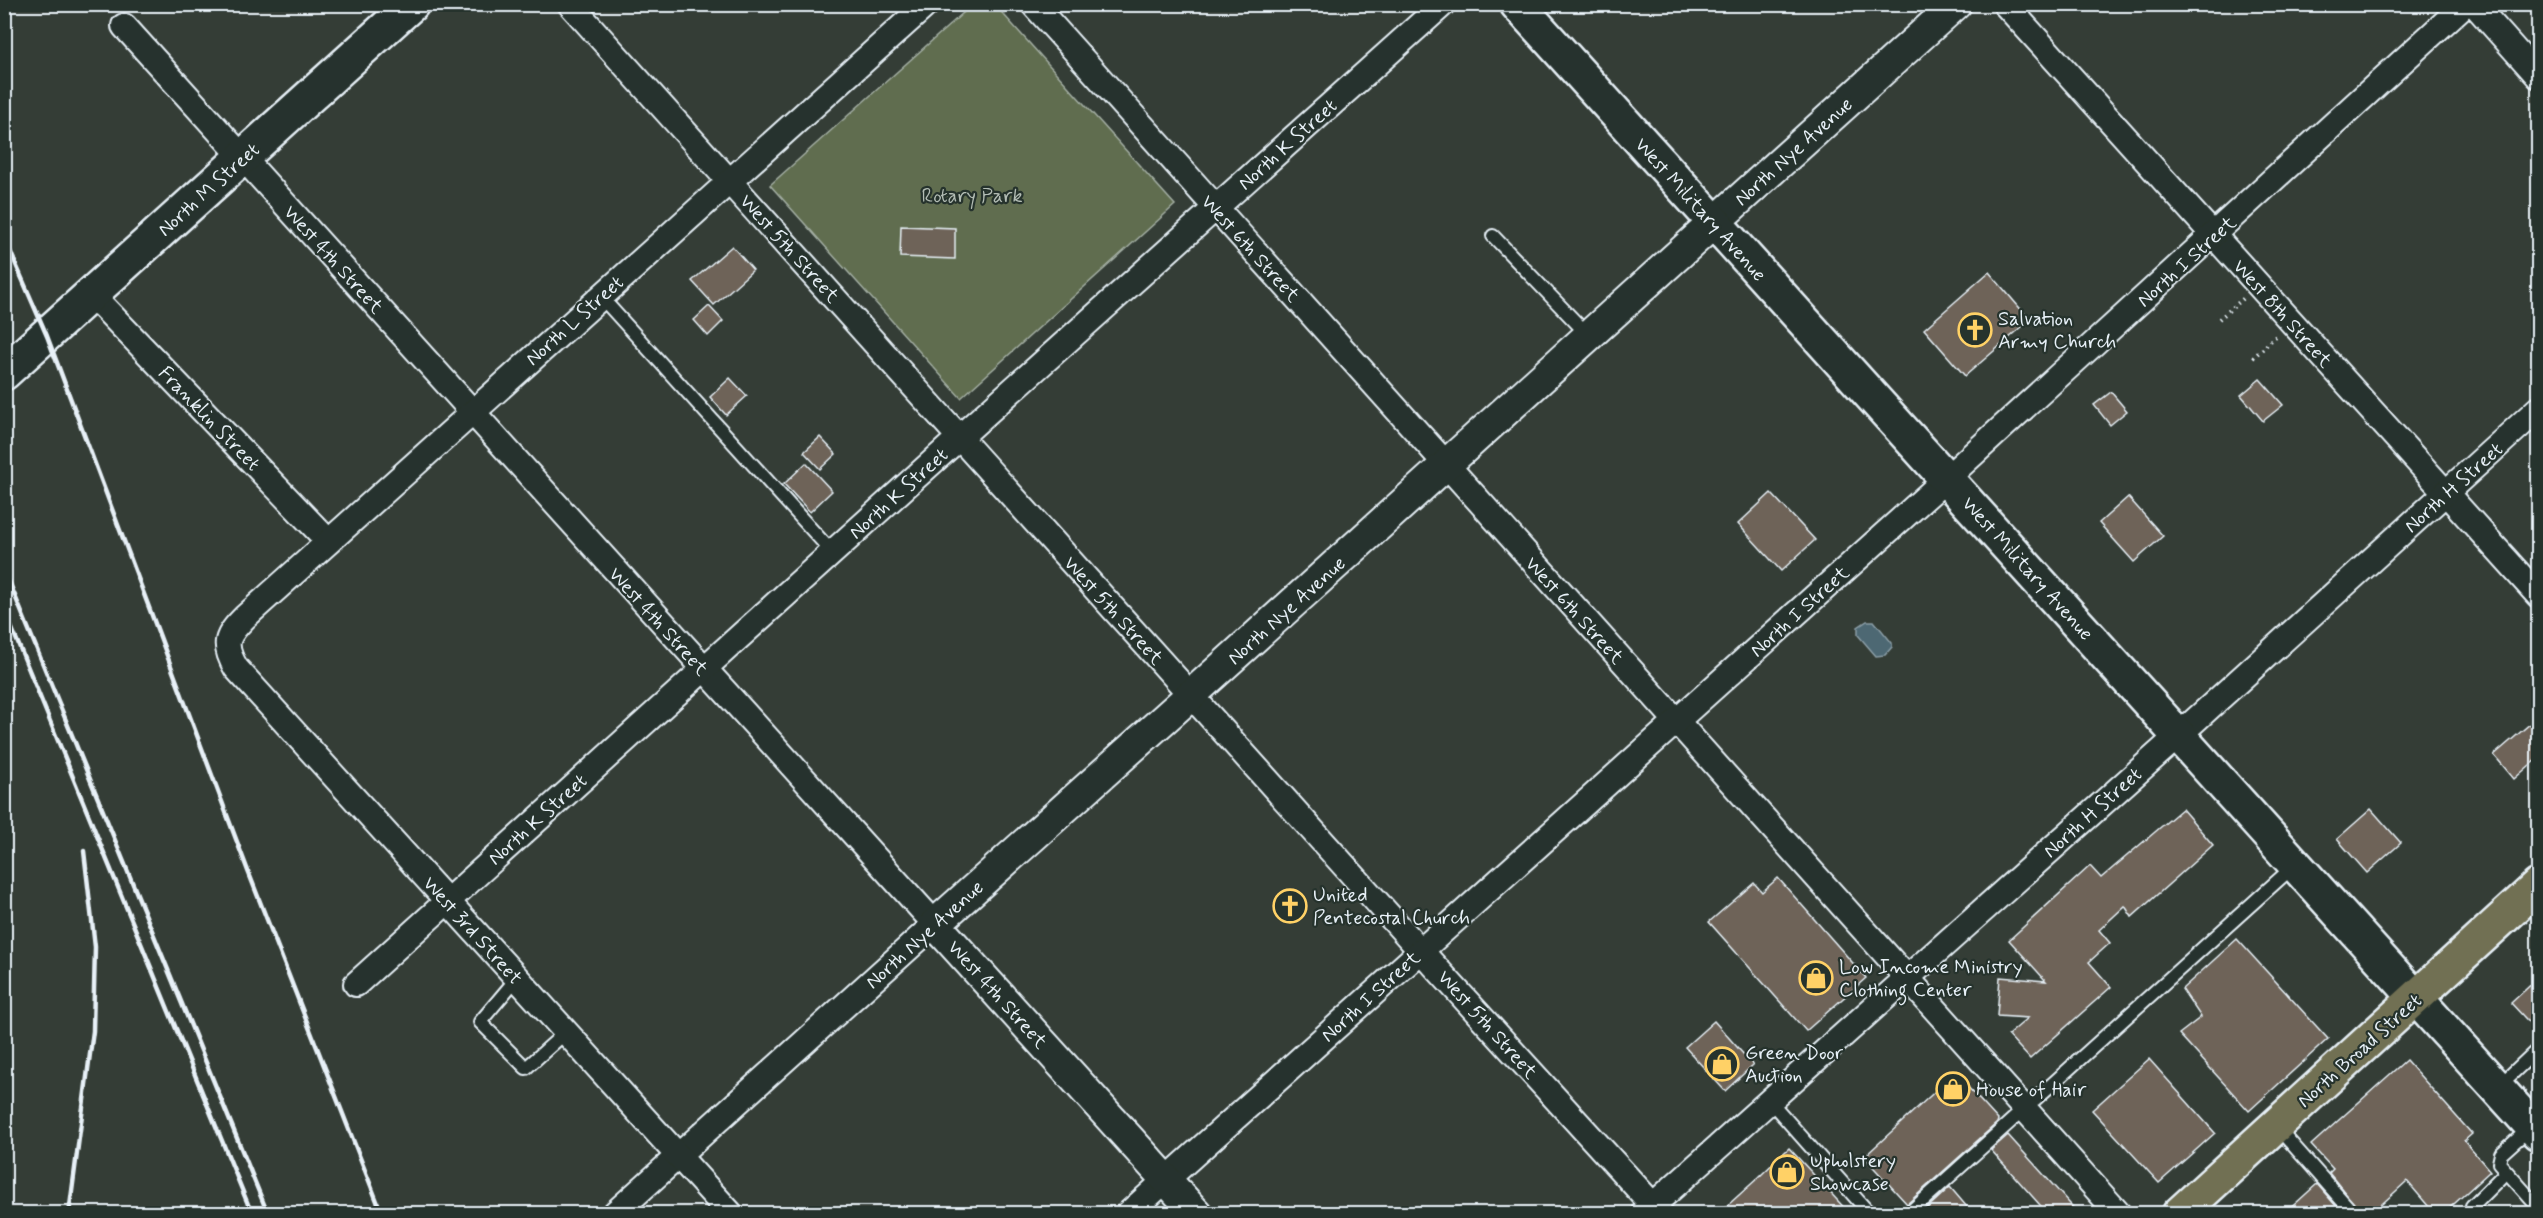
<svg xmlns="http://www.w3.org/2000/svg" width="2543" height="1218" font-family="Mynerve,sans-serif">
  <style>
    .green { fill: #606d4f; stroke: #a4afa4; stroke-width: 1.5 }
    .water { fill: #4e6873; stroke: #8c9fa8; stroke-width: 1.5 }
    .building { fill: #6e6458; stroke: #e8f1f8; stroke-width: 1.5 }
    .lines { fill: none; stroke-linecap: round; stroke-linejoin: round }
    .service-casing { stroke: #e8f1f8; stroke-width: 16 }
    .minor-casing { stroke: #e8f1f8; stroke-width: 28 }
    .tertiary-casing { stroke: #e8f1f8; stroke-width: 34 }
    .secondary-casing { stroke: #e8f1f8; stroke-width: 38 }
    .primary-casing { stroke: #e8f1f8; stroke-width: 38 }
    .path { stroke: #e8f1f8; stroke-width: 4; stroke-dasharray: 1.5 4.5; stroke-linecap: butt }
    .service { stroke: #26332d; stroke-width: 12 }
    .minor { stroke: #26332d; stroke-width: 24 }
    .tertiary { stroke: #26332d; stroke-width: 30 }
    .secondary { stroke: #26332d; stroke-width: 33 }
    .primary { stroke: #716f52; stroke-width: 33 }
    .rail { stroke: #e8f1f8; stroke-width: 4.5 }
    .labels { text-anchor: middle; stroke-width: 4.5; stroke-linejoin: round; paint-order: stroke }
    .street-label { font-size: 20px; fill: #e8f1f8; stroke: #26332d }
    .park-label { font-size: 20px; fill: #b2bcb4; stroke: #26332d }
    .poi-label { font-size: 20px; fill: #e8f1f8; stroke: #26332d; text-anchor: start }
  </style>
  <rect width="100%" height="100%" fill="#343d36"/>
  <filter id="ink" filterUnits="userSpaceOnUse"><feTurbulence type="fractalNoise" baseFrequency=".0167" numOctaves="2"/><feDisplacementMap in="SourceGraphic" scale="12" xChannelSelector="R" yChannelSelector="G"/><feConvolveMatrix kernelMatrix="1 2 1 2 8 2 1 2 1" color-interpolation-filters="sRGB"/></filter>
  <g filter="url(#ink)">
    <path class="green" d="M972,5H995L1175,205L961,398L770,185Z"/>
    <path class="water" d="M1867,621H1874L1892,643V647L1885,655L1876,656L1858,635V627Z"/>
    <g class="building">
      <path d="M901,226L955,228V259L900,257Z"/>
      <path d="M732,246L753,270L714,305L692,281Z"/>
      <path d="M1989,272L2030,320L1965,376L1924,329Z"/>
      <path d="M709,306L723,321L708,336L694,320Z"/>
      <path d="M730,378L747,396L726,415L710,397Z"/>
      <path d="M2260,379L2283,405L2263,421L2241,395Z"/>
      <path d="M2111,392L2127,411L2110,425L2094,405Z"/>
      <path d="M820,437L836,454L820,469L804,452Z"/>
      <path d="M806,463L832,491L810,512L784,484Z"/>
      <path d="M1771,493L1815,540L1781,571L1738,524Z"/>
      <path d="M2128,497L2163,536L2134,562L2099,523Z"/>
      <path d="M2538,717V758L2514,779L2494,755Z"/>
      <path d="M2182,809L2213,845L2132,917L2125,906L2099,930L2110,943L2089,962L2111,987L2030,1059L2008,1035L2028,1018L1997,1016L2000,977L2046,981L2009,940L2090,866L2101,878Z"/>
      <path d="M2371,809L2401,843L2367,873L2337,839Z"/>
      <path d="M1778,878L1866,978L1806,1031L1709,922L1754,883L1762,892Z"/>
      <path d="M2237,939L2328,1039L2249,1111L2179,1034L2201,1017L2182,989Z"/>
      <path d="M2538,978V1032L2511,1003Z"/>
      <path d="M1714,1021L1753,1065L1725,1091L1685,1047Z"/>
      <path d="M2149,1059L2215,1133L2159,1183L2092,1110Z"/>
      <path d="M2406,1060L2472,1134L2464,1141L2490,1171L2443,1214H2435L2407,1181L2371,1214H2362L2329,1173L2333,1169L2311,1145Z"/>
      <path d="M1955,1073L1998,1120L1997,1123L1907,1204L1864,1157Z"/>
      <path d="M2008,1135L2079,1214H2048L1991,1150Z"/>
      <path d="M1789,1148L1850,1214H1718L1759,1177Z"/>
      <path d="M2317,1184L2343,1214H2284Z"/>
      <path d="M1950,1187L1973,1214H1921Z"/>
    </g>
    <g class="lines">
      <defs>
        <g id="service">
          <path d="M1493,236L1589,336"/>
          <path d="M601,297L832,552"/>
          <path d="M517,978L480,1022L526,1068L566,1032"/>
          <path d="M2498,1087L2538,1049"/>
          <path d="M1769,1100L1870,1214"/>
          <path d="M2277,1127L2354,1214"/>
          <path d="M2531,1127L2501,1154L2499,1163L2538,1207"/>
          <path d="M1908,1214L2295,865"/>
          <path d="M2479,1214L2472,1206L2506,1172"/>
        </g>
        <g id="minor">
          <path d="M570,4L1421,951L1661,1214"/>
          <path d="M1033,4L2119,1214"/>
          <path d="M2005,4L2538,595"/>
          <path d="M2474,4L2538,76"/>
          <path d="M124,26L935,924L614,1214"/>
          <path d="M91,294L328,541"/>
          <path d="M356,984L960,437L1443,4"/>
          <path d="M731,1214L236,668C222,644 226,636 245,617L927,4"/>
          <path d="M1128,1214L1947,478L2465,4"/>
          <path d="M1643,1214L2179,735L2538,409"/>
        </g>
        <path id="tertiary" d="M1197,1214L935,924L1191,695L1956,4"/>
        <g id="secondary">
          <path d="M1517,4L2538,1133"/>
          <path d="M4,373L412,4"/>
        </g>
        <path id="primary" d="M2179,1214L2538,886"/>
      </defs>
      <use href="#service" class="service-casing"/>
      <use href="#minor" class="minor-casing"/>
      <use href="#tertiary" class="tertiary-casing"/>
      <use href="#secondary" class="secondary-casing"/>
      <use href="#primary" class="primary-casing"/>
      <g class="path">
        <path d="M2219,319L2244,298"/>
        <path d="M2253,358L2277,335"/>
      </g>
      <use href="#service" class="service"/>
      <use href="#minor" class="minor"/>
      <use href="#tertiary" class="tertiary"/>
      <use href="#secondary" class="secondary"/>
      <use href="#primary" class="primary"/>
      <g class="rail">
        <path d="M4,237L47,336L248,871L382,1214"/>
        <path d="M4,569L268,1214"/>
        <path d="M4,609L252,1214"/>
        <path d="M69,1214L93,1031L95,947L84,851"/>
      </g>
    </g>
  </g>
  <defs>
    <symbol id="church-ring" viewBox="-11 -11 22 22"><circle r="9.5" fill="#26332d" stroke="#ffd166" stroke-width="1.5"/><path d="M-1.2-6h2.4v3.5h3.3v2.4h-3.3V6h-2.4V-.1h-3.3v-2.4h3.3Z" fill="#ffd166"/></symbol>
    <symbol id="shop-ring" viewBox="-11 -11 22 22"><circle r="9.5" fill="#26332d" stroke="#ffd166" stroke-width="1.5"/><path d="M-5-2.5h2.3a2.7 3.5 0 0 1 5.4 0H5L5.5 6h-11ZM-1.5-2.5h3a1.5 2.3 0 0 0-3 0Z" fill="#ffd166"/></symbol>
  </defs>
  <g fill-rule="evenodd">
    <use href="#church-ring" x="1956" y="311" width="38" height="38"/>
    <use href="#church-ring" x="1271" y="887" width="38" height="38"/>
    <use href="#shop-ring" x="1797" y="959" width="38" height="38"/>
    <use href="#shop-ring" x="1703" y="1045" width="38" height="38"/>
    <use href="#shop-ring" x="1934" y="1070" width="38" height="38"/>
    <use href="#shop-ring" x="1768" y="1153" width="38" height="38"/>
  </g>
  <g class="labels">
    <g class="street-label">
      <text transform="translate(1287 144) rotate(-42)" y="7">North K Street</text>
      <text transform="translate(1793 151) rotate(-42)" y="7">North Nye Avenue</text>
      <text transform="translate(208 189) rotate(-42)" y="7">North M Street</text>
      <text transform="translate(1701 209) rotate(48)" y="7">West Military Avenue</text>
      <text transform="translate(790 248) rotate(48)" y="7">West 5th Street</text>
      <text transform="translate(1251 248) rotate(48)" y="7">West 6th Street</text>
      <text transform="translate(334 259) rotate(48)" y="7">West 4th Street</text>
      <text transform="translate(2186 261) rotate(-42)" y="7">North I Street</text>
      <text transform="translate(2283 313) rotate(48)" y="7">West 8th Street</text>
      <text transform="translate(574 320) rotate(-42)" y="7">North L Street</text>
      <text transform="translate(210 418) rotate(46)" y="7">Franklin Street</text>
      <text transform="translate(2453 487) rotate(-42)" y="7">North H Street</text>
      <text transform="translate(898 493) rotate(-42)" y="7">North K Street</text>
      <text transform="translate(2028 568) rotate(48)" y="7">West Military Avenue</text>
      <text transform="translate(1114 610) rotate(48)" y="7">West 5th Street</text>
      <text transform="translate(1286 610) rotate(-42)" y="7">North Nye Avenue</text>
      <text transform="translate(1575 610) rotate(48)" y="7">West 6th Street</text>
      <text transform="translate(1799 611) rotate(-42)" y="7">North I Street</text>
      <text transform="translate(659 621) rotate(48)" y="7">West 4th Street</text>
      <text transform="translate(2092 812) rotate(-42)" y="7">North H Street</text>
      <text transform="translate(537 819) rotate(-42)" y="7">North K Street</text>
      <text transform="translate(473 930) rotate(48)" y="7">West 3rd Street</text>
      <text transform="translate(924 934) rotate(-42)" y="7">North Nye Avenue</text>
      <text transform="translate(998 994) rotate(48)" y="7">West 4th Street</text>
      <text transform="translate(1370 996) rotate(-42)" y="7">North I Street</text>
      <text transform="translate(1488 1024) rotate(48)" y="7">West 5th Street</text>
      <text transform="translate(2359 1050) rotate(-42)" y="7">North Broad Street</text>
    </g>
    <g class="park-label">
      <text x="972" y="202">Rotary Park</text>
    </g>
    <g class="poi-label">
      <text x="1998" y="325">Salvation<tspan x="1998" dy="23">Army Church</tspan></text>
      <text x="1313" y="901">United<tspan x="1313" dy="23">Pentecostal Church</tspan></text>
      <text x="1839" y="973">Low Income Ministry<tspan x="1839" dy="23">Clothing Center</tspan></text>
      <text x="1745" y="1059">Green Door<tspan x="1745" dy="23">Auction</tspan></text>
      <text x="1976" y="1096">House of Hair</text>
      <text x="1810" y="1167">Upholstery<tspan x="1810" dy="23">Showcase</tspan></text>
    </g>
  </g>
  <rect width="2543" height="1218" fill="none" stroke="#26332d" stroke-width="24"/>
  <rect x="12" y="12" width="2519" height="1194" fill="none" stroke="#e8f1f8" stroke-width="2" filter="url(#ink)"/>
</svg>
